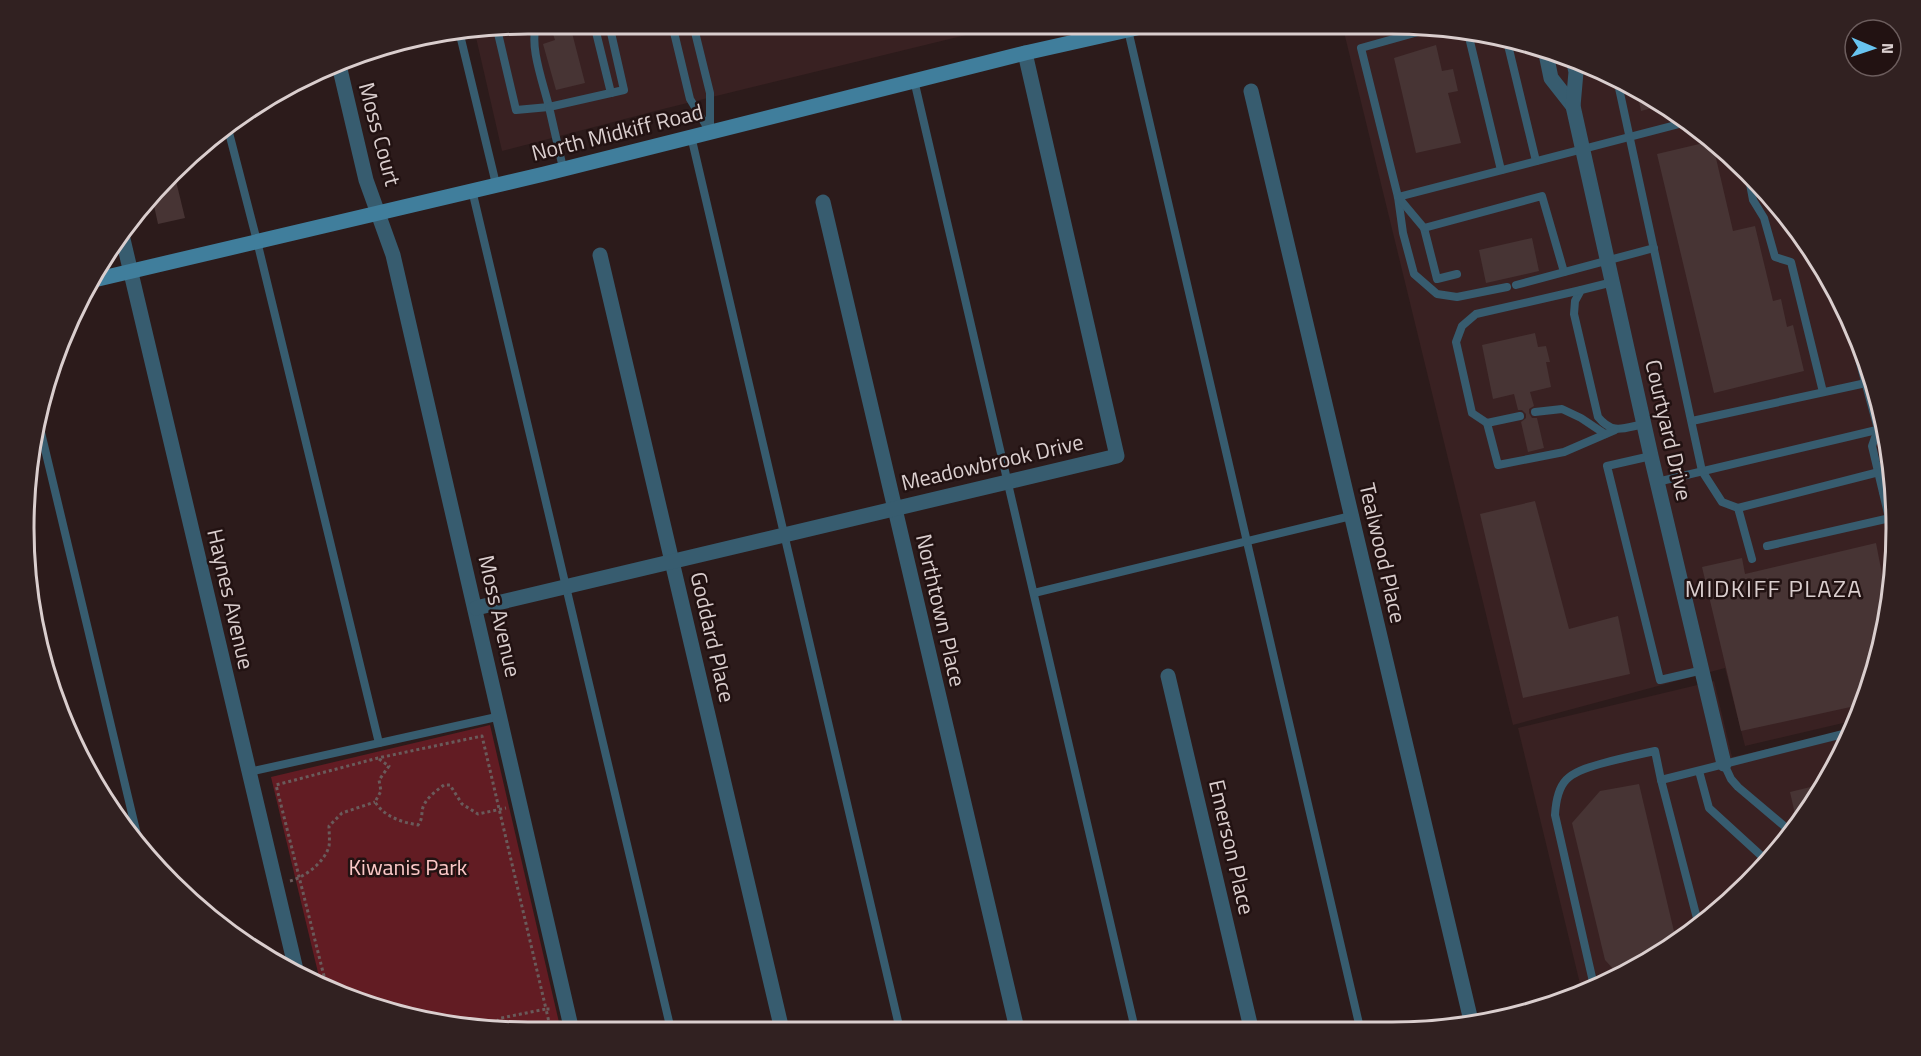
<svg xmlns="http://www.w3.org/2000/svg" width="1921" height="1056" font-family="'Titillium Web',sans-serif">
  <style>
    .built { fill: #392122 }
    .green { fill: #621c23 }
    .building { fill: #473434 }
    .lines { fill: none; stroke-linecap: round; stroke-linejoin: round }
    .path { stroke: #6a5b5b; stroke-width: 3; stroke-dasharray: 3 3; stroke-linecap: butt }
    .service { stroke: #375c6f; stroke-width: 8 }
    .minor { stroke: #375c6f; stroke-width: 15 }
    .tertiary { stroke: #375c6f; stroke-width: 15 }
    .secondary { stroke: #407e9c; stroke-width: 15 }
    .labels { text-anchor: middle; stroke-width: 5; stroke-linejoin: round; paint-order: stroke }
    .street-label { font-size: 22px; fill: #dacece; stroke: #221212 }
    .park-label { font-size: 22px; fill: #fbc8c7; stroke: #221212 }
    .neighbourhood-label { font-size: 24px; letter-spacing: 1.5px; fill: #dacece; stroke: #221212 }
    .rim { fill: none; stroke: #dacece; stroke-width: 3 }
  </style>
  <rect width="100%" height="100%" fill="#2c1b1b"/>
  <g class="built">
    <path d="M528,24L1007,25L663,109L502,151L475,33Z"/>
    <path d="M1357,25H1426L1555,51L1645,92L1726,149L1793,221L1845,305L1880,398L1896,495L1893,594L1870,690L1856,720L1745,746L1725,668L1513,725L1343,28Z"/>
    <path d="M1714,681L1732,757L1852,730L1829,780L1750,884L1673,947L1582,992L1518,728Z"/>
  </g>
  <path class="green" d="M490,725L561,1031H495L366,1005L321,985L271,777Z"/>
  <g class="building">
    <path d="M571,29L585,83L556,90L543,44L555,40L553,34Z"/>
    <path d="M1436,45L1442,71L1453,69L1458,91L1448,93L1461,143L1416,153L1394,58Z"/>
    <path d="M1636,87L1645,92L1663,105L1641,111Z"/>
    <path d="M1712,141L1733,231L1755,226L1773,301L1781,299L1787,327L1793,325L1804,371L1714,393L1657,154Z"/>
    <path d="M175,177L185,218L158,224L153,201Z"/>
    <path d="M1532,238L1539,271L1486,283L1479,250Z"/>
    <path d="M1535,333L1538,347L1546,346L1550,362H1546L1551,387L1530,392L1534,406L1529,409V413L1532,418H1537L1544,448L1528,452L1521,422L1526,418V414L1522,410H1518L1514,394L1493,399L1482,345Z"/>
    <path d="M1535,501L1569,629L1618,616L1630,674L1523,698L1480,514Z"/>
    <path d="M1876,543L1882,574L1893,573V594L1870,690L1864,704L1741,731L1702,567L1742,558L1745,574Z"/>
    <path d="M1827,783L1797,823L1790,792Z"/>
    <path d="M1639,784L1677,944L1618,974L1605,960L1572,823L1600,791Z"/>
  </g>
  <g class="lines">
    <g class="path">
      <path d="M379,759L389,766L379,780L381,791L375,802C385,817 401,822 418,825C423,819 421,814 423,807C427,797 436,791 444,785H450L462,804L478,814L506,808"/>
      <path d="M290,881C305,877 325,862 329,846C330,840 329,833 329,826L342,813L375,802"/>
      <path d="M327,988L276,785L378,758L482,736L546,1009H550"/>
      <path d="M1436,1028L1455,1023"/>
      <path d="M487,1029L501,1018L546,1009L551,1031"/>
    </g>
    <g class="service">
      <path d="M594,24L611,93"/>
      <path d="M672,24L690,99L710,132"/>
      <path d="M693,24L710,93V132"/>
      <path d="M1436,27L1361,48L1398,197L1403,233L1414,274L1437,294L1457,297L1507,287"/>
      <path d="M497,29L516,110L549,107C544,85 528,44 537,24"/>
      <path d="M1128,30L1360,1028"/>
      <path d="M1468,33L1501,170"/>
      <path d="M460,35L496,184"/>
      <path d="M1507,41L1536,161"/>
      <path d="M1617,79L1702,471L1722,502L1738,508"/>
      <path d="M914,80L1135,1029"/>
      <path d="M227,125L257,241L379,743"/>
      <path d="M691,136L900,1030"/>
      <path d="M563,168L549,107L624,90L609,24"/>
      <path d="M1748,173L1753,200L1764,218L1775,257L1791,262L1823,392"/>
      <path d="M472,190L671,1030"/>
      <path d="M1424,228L1437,279L1457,274"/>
      <path d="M1564,272L1542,196L1424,228L1398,197L1687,122"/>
      <path d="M1613,282L1581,290L1575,301L1574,314L1598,417C1613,435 1623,428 1644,424"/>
      <path d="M1516,285L1654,248"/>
      <path d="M1581,290L1476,314L1462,326L1456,342L1472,413L1487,423L1498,465L1564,452L1615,430"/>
      <path d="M1844,304L1878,429L1872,446L1894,539"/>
      <path d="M1535,412L1562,409L1581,418L1605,434"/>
      <path d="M1692,421L1866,383"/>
      <path d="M1487,423L1520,416"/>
      <path d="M39,424L139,843"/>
      <path d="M1651,456L1607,466L1660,680L1703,670"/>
      <path d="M1657,482L1885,428"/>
      <path d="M1883,492L1895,489"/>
      <path d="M1767,546L1890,518"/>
      <path d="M1752,559L1738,508L1879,472"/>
      <path d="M1034,593L1351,516"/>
      <path d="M1724,764L1731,779L1738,787L1790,831"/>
      <path d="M1699,771L1709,808L1767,861"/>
      <path d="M249,772L501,716"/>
      <path d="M1699,926L1661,780L1851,732"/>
      <path d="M1594,986L1555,815C1557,780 1568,773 1600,764C1618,759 1636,755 1655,751L1661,780"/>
    </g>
    <g class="minor">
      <path d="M1545,49L1551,78L1573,106"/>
      <path d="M1573,59L1576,72L1573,106L1651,456L1724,764"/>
      <path d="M339,65L366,180L393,255L572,1031"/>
      <path d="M1251,91L1472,1025"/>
      <path d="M823,202L1017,1029"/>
      <path d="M600,255L782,1030"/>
      <path d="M476,608L1117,456L1025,53"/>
      <path d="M1168,676L1251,1028"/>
    </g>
    <path class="tertiary" d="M122,235L297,974"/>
    <path class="secondary" d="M94,280L544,174L1025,53L1150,25"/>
  </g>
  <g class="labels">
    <g class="street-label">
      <text transform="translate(617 132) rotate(-14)" y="8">North Midkiff Road</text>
      <text transform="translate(380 134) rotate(75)" y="8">Moss Court</text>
      <text transform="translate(1669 430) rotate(77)" y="8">Courtyard Drive</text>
      <text transform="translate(992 462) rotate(-13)" y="8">Meadowbrook Drive</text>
      <text transform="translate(1383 553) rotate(77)" y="8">Tealwood Place</text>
      <text transform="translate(231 599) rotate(77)" y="8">Haynes Avenue</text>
      <text transform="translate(941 610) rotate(77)" y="8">Northtown Place</text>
      <text transform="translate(500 616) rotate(77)" y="8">Moss Avenue</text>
      <text transform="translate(713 637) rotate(77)" y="8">Goddard Place</text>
      <text transform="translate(1232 847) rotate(77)" y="8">Emerson Place</text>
    </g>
    <g class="park-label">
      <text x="408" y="875">Kiwanis Park</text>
    </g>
    <g class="neighbourhood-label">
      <text x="1774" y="597">MIDKIFF PLAZA</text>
    </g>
  </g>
  <path d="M0 0H1921V1056H0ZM528 34H1392A494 494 0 0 1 1886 528V528A494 494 0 0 1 1392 1022H528A494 494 0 0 1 34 528V528A494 494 0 0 1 528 34Z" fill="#312121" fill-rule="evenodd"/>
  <path class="rim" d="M528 34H1392A494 494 0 0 1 1886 528V528A494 494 0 0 1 1392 1022H528A494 494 0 0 1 34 528V528A494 494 0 0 1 528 34Z"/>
  <g transform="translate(1873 48) rotate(92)"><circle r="28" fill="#221212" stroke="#6c5d5d" stroke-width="1.5"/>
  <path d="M0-4.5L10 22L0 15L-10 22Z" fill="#68c4f0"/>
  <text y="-9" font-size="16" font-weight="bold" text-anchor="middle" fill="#dacece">N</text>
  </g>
</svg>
